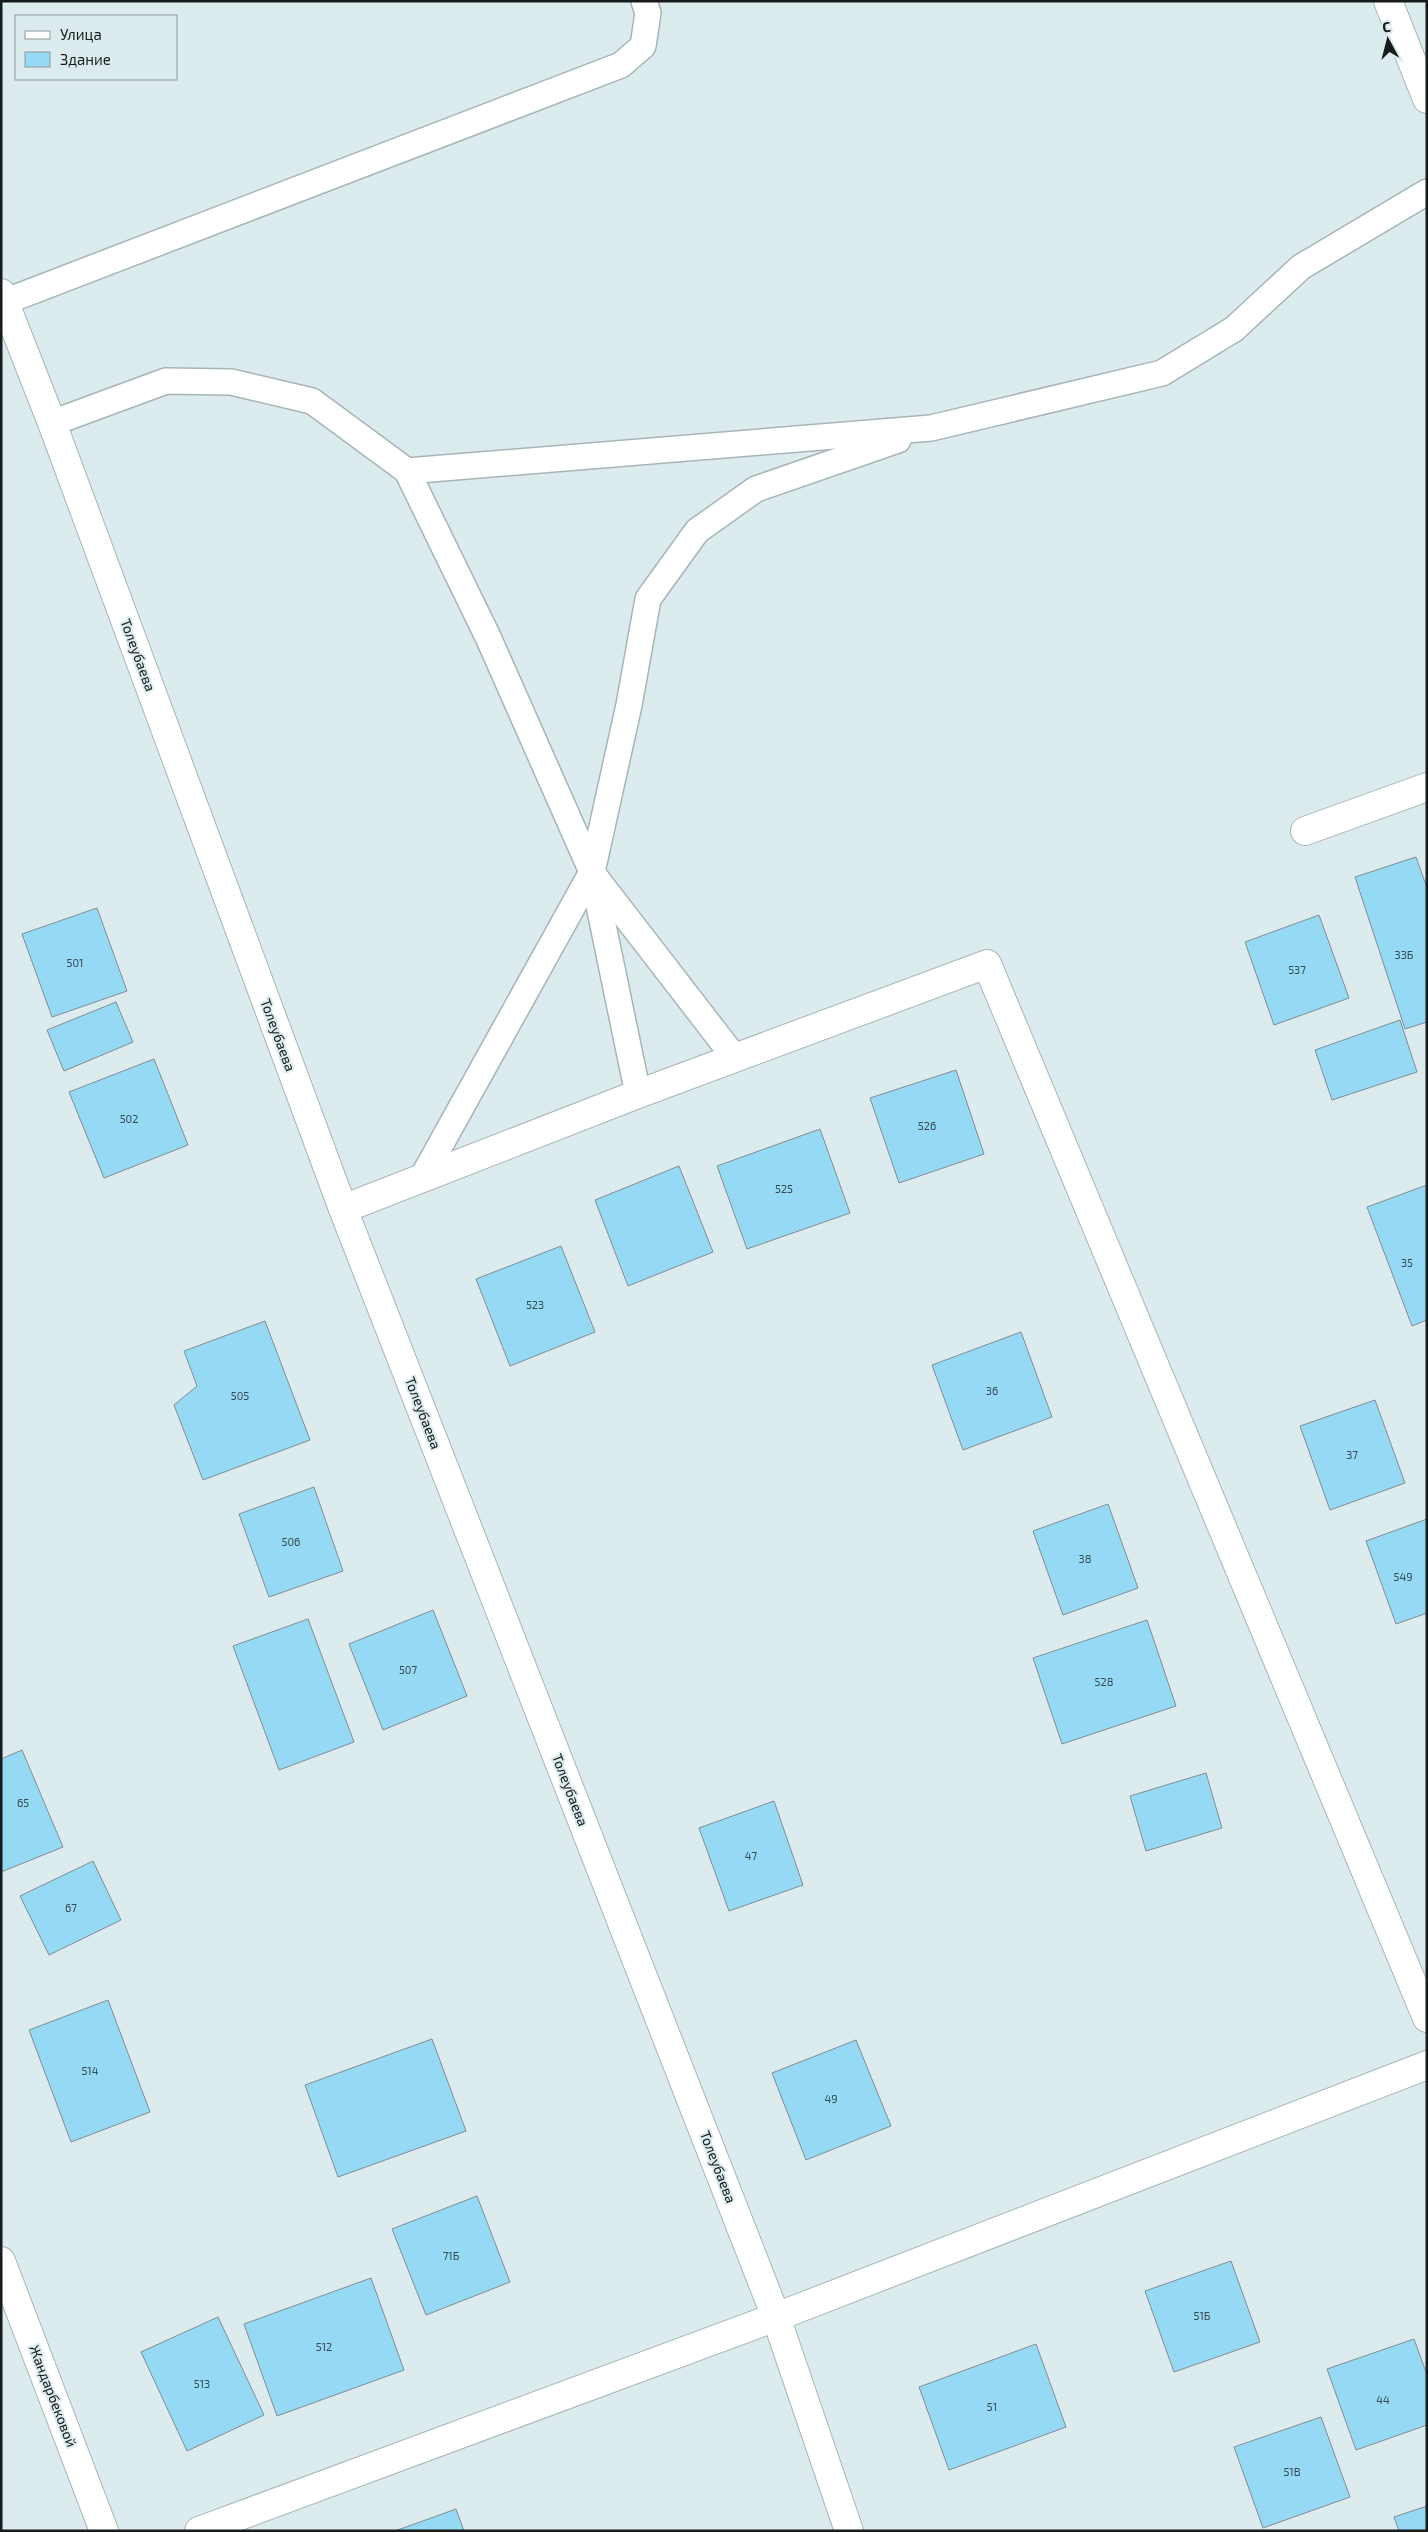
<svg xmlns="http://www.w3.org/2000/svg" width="1428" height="2532" font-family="'Exo 2',sans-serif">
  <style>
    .building { fill: #96d9f4; stroke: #808d92 }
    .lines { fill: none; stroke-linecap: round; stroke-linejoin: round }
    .lane-casing { stroke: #a7b5b7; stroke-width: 28 }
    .street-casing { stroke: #a7b5b7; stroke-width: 30 }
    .lane { stroke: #fff; stroke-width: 25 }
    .street { stroke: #fff; stroke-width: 28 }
    .labels { text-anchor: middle; stroke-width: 4; stroke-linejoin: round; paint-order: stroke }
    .number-label { font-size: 11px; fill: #364a52 }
    .street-label { font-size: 14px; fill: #161b1c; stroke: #dcebed }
  </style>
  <rect width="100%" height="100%" fill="#dcebed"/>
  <g class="building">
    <path d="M1416,857L1427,888V1022L1405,1029L1355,877Z"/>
    <path d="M97,908L127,991L52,1017L22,934Z"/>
    <path d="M1319,915L1349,998L1274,1025L1245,942Z"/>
    <path d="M116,1002L133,1042L64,1071L47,1030Z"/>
    <path d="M1400,1020L1417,1072L1332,1100L1315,1050Z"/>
    <path d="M154,1059L188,1145L104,1178L69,1092Z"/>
    <path d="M956,1070L984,1154L899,1183L870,1098Z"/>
    <path d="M820,1129L850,1213L747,1249L717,1166Z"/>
    <path d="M679,1166L713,1252L628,1286L595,1200Z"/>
    <path d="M1427,1185V1320L1412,1326L1367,1207Z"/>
    <path d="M561,1246L595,1332L510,1366L476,1279Z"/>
    <path d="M265,1321L310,1440L203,1480L174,1405L197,1386L184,1351Z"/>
    <path d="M1021,1332L1052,1417L963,1450L932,1365Z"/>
    <path d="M1375,1400L1405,1483L1330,1510L1300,1426Z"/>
    <path d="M314,1487L343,1571L269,1597L239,1514Z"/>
    <path d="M1108,1504L1138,1588L1063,1615L1033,1531Z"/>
    <path d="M1427,1519V1613L1396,1624L1366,1541Z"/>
    <path d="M433,1610L467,1696L383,1730L349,1644Z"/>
    <path d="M308,1619L354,1742L279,1770L233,1646Z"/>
    <path d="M1147,1620L1176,1706L1062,1744L1033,1658Z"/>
    <path d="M22,1750L63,1847L1,1872V1759Z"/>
    <path d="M1206,1773L1222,1828L1146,1851L1130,1796Z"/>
    <path d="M774,1801L803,1885L729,1911L699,1828Z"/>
    <path d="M93,1861L121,1920L49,1955L20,1896Z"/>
    <path d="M108,2000L150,2112L71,2142L29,2030Z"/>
    <path d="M432,2039L466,2131L338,2177L305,2085Z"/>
    <path d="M856,2040L891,2126L806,2160L772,2073Z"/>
    <path d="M477,2196L510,2282L426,2315L392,2229Z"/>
    <path d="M1231,2261L1260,2342L1174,2372L1145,2291Z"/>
    <path d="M371,2278L404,2370L277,2416L244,2324Z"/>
    <path d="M218,2317L264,2415L187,2451L141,2352Z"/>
    <path d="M1414,2339L1427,2375V2425L1356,2450L1327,2369Z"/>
    <path d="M1036,2344L1066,2427L949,2470L919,2387Z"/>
    <path d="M1321,2417L1350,2497L1263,2528L1234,2447Z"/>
    <path d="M1427,2506V2531H1399L1394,2517Z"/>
    <path d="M456,2509L464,2531H395Z"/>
  </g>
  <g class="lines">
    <defs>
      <g id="lane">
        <path d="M4,302L621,65L643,46L648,13L644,1"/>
        <path d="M52,423L166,381L231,382L312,401L407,471L488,637L592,872L638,1094"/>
        <path d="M407,471L931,428L1162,373L1234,329L1301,267L1427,192"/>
        <path d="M596,878L735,1058"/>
        <path d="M422,1178L592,872L629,705L648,599L697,531L756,489L898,440"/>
      </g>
      <g id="street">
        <path d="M1388,1L1427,99"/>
        <path d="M1,293L52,423L343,1209L776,2317L849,2531"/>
        <path d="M1305,831L1427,787"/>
        <path d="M343,1209L638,1094L987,964L1427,2018"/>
        <path d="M1,2261L104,2531"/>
        <path d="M199,2531L776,2317L1427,2065"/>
      </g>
    </defs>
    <use href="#lane" class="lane-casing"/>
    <use href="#street" class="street-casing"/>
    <use href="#lane" class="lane"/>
    <use href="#street" class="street"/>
  </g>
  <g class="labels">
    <g class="number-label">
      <text x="1404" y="959">33Б</text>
      <text x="75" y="967">501</text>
      <text x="1297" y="974">537</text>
      <text x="129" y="1123">502</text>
      <text x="927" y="1130">526</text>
      <text x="784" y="1193">525</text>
      <text x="1407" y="1267">35</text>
      <text x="535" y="1309">523</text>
      <text x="992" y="1395">36</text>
      <text x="240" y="1400">505</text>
      <text x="1352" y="1459">37</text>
      <text x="291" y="1546">506</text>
      <text x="1085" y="1563">38</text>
      <text x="1403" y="1581">549</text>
      <text x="408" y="1674">507</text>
      <text x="1104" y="1686">528</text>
      <text x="23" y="1807">65</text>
      <text x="751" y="1860">47</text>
      <text x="71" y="1912">67</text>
      <text x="90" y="2075">514</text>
      <text x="831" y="2103">49</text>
      <text x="451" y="2260">71Б</text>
      <text x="1202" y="2320">51Б</text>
      <text x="324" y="2351">512</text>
      <text x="202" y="2388">513</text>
      <text x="1383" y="2404">44</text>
      <text x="992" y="2411">51</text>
      <text x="1292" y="2476">51В</text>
    </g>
    <g class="street-label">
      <text transform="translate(138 655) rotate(70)" y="5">Толеубаева</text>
      <text transform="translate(278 1035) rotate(70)" y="5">Толеубаева</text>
      <text transform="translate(423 1413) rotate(69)" y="5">Толеубаева</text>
      <text transform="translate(570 1790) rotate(69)" y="5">Толеубаева</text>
      <text transform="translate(718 2167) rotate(69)" y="5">Толеубаева</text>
      <text transform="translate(53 2396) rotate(69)" y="5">Жандарбековой</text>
    </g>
  </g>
  <rect width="1428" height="2532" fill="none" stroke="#161b1c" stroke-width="5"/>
  <rect x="15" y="15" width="162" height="65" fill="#dcebed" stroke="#8d9899"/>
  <rect x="25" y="31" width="25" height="8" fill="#ffffff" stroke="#8d9899"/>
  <text x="60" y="40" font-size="15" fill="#161b1c">Улица</text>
  <rect x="25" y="52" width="25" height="15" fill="#96d9f4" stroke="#8d9899"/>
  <text x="60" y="65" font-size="15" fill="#161b1c">Здание</text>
  <g transform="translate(1388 40) rotate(353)" stroke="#dcebed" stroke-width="4" paint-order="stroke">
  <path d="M0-4L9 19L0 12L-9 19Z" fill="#161b1c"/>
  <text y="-8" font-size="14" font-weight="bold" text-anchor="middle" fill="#161b1c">С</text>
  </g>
</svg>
